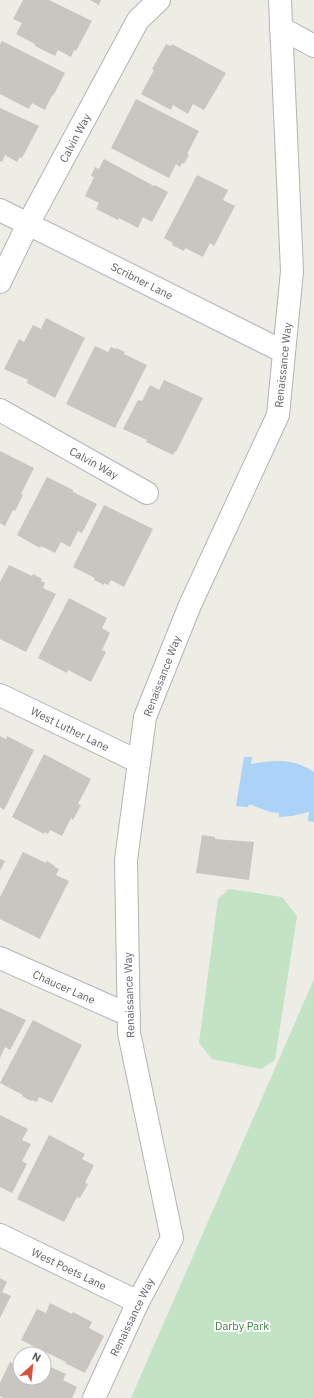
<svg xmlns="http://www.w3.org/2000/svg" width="314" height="1398" font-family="'IBM Plex Sans',sans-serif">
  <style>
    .green { fill: #c3e3c5 }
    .water { fill: #abd2f7 }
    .building { fill: #c9c6c2 }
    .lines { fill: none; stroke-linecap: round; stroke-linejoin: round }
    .minor-casing { stroke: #b2b4b8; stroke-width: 24 }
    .minor { stroke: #fff; stroke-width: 22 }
    .labels { text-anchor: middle; stroke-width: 4; stroke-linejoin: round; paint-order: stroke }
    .street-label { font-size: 11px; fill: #5c5f64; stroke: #fff }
    .park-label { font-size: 11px; fill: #3d8244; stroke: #fff }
  </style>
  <rect width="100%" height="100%" fill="#edece5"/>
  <g class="green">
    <path d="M229,889L282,897L297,916L275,1060L261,1069L212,1059L199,1043L218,899Z"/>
    <path d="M314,979V1398H131Z"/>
  </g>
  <path class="water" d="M244,757H252L251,764C275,760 293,758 314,772V822L308,821L309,812L292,816L279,817V813L270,812L249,804L248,807L236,806Z"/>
  <g class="building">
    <path d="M23,0H49L92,21L76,51L74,50L71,57L58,50L55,56L35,46V44L16,34L22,23L13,19Z"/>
    <path d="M90,0H101L99,5Z"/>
    <path d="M2,41L65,73L53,96L52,95L45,110L32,103L29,109L0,94V44Z"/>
    <path d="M166,44L171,46L172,44L226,73L204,110L193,104L188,114L173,105L171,110L141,94L154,70L152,69Z"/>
    <path d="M136,99L199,131L187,154L189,155L184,164L182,163L180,167L176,164L169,178L111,148Z"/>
    <path d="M0,108L39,126L22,158L20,157L17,162L5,155L2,162L0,161Z"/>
    <path d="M104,159L154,186L155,185L168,192L152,222L143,217L138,228L119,218L118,220L96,209L99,203L85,196L94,177L91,176L95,167L99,169Z"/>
    <path d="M197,175L228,190L223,200L235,206L214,246L210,243L203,257L185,248L184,251L172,245L173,243L164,238Z"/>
    <path d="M46,318L85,338L55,398L27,383L28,380L4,369L19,339L24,342L33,325L41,329Z"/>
    <path d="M95,346L108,352L111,347L116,349V348L125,352L124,354L147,365L115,428L66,404Z"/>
    <path d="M164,380L203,398L176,452L175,451L173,455L146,442L147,440L123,429L138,400L142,401L150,385L159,390Z"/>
    <path d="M0,451L34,468L21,494L23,495L15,511L13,510L5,526L0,523Z"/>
    <path d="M47,477L73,490V492L97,504L82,533L78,531L70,547L61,542L55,553L41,546L40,548L17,535Z"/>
    <path d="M104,505L153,529L124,587L111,580L108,585L104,583V585L94,580L95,578L73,567Z"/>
    <path d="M9,565L32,576L33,574L42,579L41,581L45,583L43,588L56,594L26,652L0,639V582Z"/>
    <path d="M69,598L107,618L102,628L110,633L102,650L106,652L91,682L68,670L67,673L38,658Z"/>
    <path d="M0,736L6,739L7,736L34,750L4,810L0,807Z"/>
    <path d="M44,754L91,779L78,804L81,805L73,820L71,818L62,836L50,830L48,834L45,832L44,834L12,817Z"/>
    <path d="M202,835L215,837V839L254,842L249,880L196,873Z"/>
    <path d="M23,852L46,863L47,861L55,866V867L59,869L56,875L69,881L40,939L0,919V897Z"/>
    <path d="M0,859L5,861L0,871Z"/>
    <path d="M0,1008L26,1020L10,1050L5,1047L0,1058Z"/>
    <path d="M33,1020L82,1045L52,1103L39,1097L37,1102L32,1100L31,1101L22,1096L23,1095L0,1083Z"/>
    <path d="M0,1115L28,1129L22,1140L31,1144L22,1161L27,1164L12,1193L0,1187Z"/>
    <path d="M49,1135L85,1154L82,1159L94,1165L85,1183L88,1184L80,1198L77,1197L64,1222L17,1199Z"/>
    <path d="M0,1278L7,1282L2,1292L11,1296L0,1318Z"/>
    <path d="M50,1303L72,1314L73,1312L92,1322L89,1328L104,1336L85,1373L65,1363L66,1362L21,1340L37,1309L46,1313Z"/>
    <path d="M10,1362L20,1367V1378H44V1364L66,1374L63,1380L77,1387L72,1398H3L0,1396V1383Z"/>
  </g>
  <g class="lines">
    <defs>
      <g id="minor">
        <path d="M281,28L314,46"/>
        <path d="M0,210L284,352"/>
        <path d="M0,282L28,224L138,20L159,0"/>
        <path d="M0,410L147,493"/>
        <path d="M0,695L139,762"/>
        <path d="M0,958L129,1015"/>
        <path d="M0,1235L138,1302"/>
        <path d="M94,1398L138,1302L172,1238L129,1033L126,860L145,717L190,605L278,415L292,271L280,0"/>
      </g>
    </defs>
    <use href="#minor" class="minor-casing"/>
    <use href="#minor" class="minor"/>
  </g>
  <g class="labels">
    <g class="street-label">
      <text transform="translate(75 138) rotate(-62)" y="4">Calvin Way</text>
      <text transform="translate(142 281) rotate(27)" y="4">Scribner Lane</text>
      <text transform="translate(283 365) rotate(-84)" y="4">Renaissance Way</text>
      <text transform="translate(94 463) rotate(29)" y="4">Calvin Way</text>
      <text transform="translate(162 676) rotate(-69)" y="4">Renaissance Way</text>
      <text transform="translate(70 729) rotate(26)" y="4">West Luther Lane</text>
      <text transform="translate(64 987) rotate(24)" y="4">Chaucer Lane</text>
      <text transform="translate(129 995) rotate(-92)" y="4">Renaissance Way</text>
      <text transform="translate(69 1269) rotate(26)" y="4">West Poets Lane</text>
      <text transform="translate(132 1317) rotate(-64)" y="4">Renaissance Way</text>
    </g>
    <g class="park-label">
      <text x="242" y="1330">Darby Park</text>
    </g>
  </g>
  <g transform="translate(32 1366) rotate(27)"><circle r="19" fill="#ffffff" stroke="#bebfc1"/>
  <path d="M0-3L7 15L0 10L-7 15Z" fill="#da523e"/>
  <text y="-6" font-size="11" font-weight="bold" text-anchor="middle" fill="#5c5f64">N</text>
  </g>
</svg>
